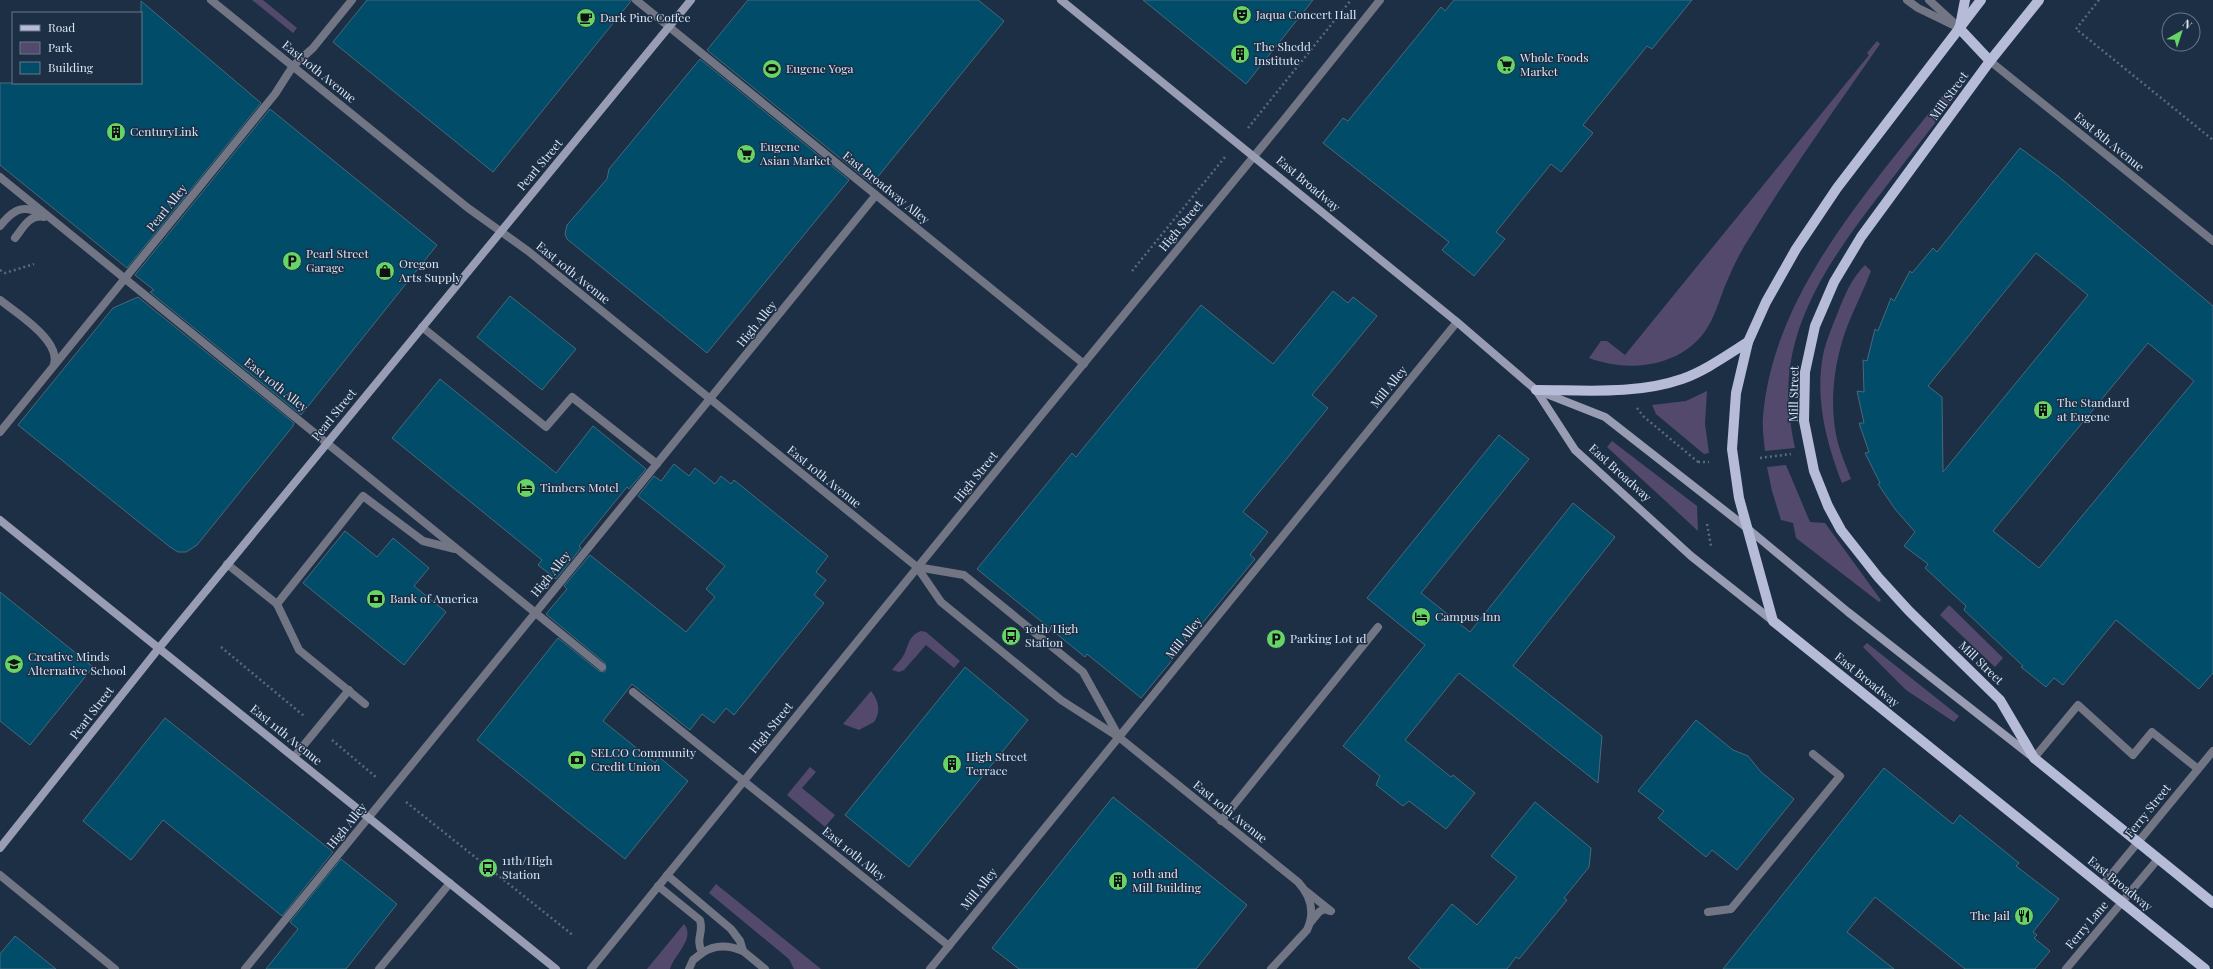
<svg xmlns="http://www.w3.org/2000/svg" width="2213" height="969" font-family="'Playfair Display',serif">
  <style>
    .green { fill: #53496c }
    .building { fill: #004c69; stroke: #48697a; fill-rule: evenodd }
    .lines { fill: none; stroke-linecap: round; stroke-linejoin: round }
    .path { stroke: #5a6a7d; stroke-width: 2.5; stroke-dasharray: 2 3; stroke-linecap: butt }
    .service { stroke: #727583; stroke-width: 8 }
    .minor { stroke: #727583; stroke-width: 8 }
    .tertiary { stroke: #727583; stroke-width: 8 }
    .secondary { stroke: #989db3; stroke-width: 8 }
    .primary { stroke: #b6bcd8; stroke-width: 10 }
    .labels { text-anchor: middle; stroke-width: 3; stroke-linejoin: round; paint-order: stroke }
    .poi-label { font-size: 12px; fill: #dae5f4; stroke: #1d2f45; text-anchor: start }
    .street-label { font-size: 12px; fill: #dae5f4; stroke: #1d2f45 }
  </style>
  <rect width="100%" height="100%" fill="#1d2f45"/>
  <g class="green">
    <path d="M252,0H263L297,28L293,33Z"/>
    <path d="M1877,41L1880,44C1836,108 1790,171 1750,237C1740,252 1732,269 1725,286C1716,309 1711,331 1690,347C1662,369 1621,370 1589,358L1601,341H1607L1625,355L1869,55L1867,53Z"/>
    <path d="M1947,90L1955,97C1933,126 1910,155 1888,184C1845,240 1796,302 1789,376C1787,401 1790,424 1795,448L1765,451C1764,440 1762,428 1763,417C1773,291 1873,186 1947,90Z"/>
    <path d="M1865,265L1871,271C1864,290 1854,308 1847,327C1834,362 1829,402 1837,439C1840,452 1846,466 1851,479L1842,483C1827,444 1816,403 1822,361C1824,345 1832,327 1838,312C1845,294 1852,278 1865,265Z"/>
    <path d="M1707,391L1705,424L1709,453L1704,454L1656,414L1652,405L1686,401Z"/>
    <path d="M1612,441L1697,506L1698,531L1607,447Z"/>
    <path d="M1786,465L1810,522L1825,523L1881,600L1879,602L1796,538L1793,523L1781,520L1772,491L1767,467Z"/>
    <path d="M1949,605L2003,658L1995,667L1940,615Z"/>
    <path d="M921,631L926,632L960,661L954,668L926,645L904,670L899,672L892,670C895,666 899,662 902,658C909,648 907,636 921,631Z"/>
    <path d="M1867,643L1959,716L1954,722L1906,690L1863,647Z"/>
    <path d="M871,691C879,701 881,712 874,722L859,730L843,724Z"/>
    <path d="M810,767L816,772L802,788L835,815L825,827L787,795Z"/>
    <path d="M716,884L821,969H794L789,959L709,893Z"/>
    <path d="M684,924C696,938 674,955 670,969H647Z"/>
  </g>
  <g class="building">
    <path d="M367,0H631V1L493,172L333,42Z"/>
    <path d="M748,0H978L1004,21L872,184L707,50Z"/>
    <path d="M1143,0H1313L1246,84Z"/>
    <path d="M1454,0H1692L1652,49L1647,46L1583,125L1593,133L1561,172L1551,164L1496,232L1505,239L1474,276L1442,250L1449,242L1323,143L1343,118L1348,121L1441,7L1445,11Z"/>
    <path d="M141,1L261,103L127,268L0,165V83H141Z"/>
    <path d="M700,59L849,180L707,353L567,239L565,234L567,225L607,179L609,169Z"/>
    <path d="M270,109L437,245L301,415L150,292L154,290L135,275Z"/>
    <path d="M2020,148L2058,176L2213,306V673L2199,689L2116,620L2063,685L2054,678L2046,687L2021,667L2023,666L1964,610L1966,606L1925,568L1928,564L1904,546L1915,532L1895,509L1878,484L1880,483L1865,453L1869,452L1859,423H1864L1857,391L1864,392L1863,360L1867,361L1875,329L1878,331L1891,298L1894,301L1910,271L1912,273L1933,248L1937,252ZM2036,253L2088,295L1943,472L1942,397L1928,386ZM2148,343L2194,381L2039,568L1993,531Z"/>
    <path d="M1333,291L1348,303L1353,297L1377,316L1312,395L1328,408L1243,512L1268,532L1250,555L1255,559L1141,698L1087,654L1085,657L977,569L1072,453L1076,457L1201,305L1273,364Z"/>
    <path d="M510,296L576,349L542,390L477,337Z"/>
    <path d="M138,297L294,423L293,426L197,545L186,552H178L170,547L18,425L113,308Z"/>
    <path d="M440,379L556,473L593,426L646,469L629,489L627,487L579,546L581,548L556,579L538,565L542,560L392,438Z"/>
    <path d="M1499,435L1529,459L1421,593L1470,632L1573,503L1615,537L1513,666L1602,736L1598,783L1459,673L1405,740L1451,777L1453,775L1475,793L1446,829L1409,801L1403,806L1376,785L1380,776L1343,746L1425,645L1367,598Z"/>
    <path d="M674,464L689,476L695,468L715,484L721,476L731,484L734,480L828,556L816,572L826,580L814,595L824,603L734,715L726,708L714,723L702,714L690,730L632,684L603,721L655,763L659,757L688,781L625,859L477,740L558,638L599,671L604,672L606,670L605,663L546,614L567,589L564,586L590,555L686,632L715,597L706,589L725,566L638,496L654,476L661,481Z"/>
    <path d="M345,531L377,557L393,538L429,568L414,586L446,612L404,665L303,583Z"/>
    <path d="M0,592L93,667L30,745L0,721Z"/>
    <path d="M965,667L1028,720L909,867L845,815Z"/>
    <path d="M165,718L333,852L282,916L163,820L131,860L83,821Z"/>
    <path d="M1696,720L1733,750L1748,756L1761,772L1794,799L1737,870L1712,850L1706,857L1658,818L1664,811L1638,791Z"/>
    <path d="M1884,768L1953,824L1960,815L2019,863L2016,866L2059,899L2033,932L2037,935L2034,938L2050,951L2035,969H1965L1875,897L1847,932L1894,969H1723Z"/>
    <path d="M1113,797L1247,905L1196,969H1019L992,948Z"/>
    <path d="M1535,802L1591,848L1589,867L1564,898L1567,900L1519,959L1516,957L1507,969H1421L1408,958L1452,904L1477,925L1517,877L1491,856Z"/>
    <path d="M341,859L397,904L346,969H266L298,929L290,922Z"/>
    <path d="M15,936L56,969H0V954Z"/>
  </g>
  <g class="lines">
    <g class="path">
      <path d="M2099,0L2076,29L2213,140"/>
      <path d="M1248,128L1351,0"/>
      <path d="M0,270L5,273L34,264"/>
      <path d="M1132,271L1225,157"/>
      <path d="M1637,408L1643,416L1698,462"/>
      <path d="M1760,458L1791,454"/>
      <path d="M1698,462H1709"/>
      <path d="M1707,524L1711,546"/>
      <path d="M221,647L304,716"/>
      <path d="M332,740L377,778"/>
      <path d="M406,802L574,936"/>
    </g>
    <g class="service">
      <path d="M636,0L1084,364"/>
      <path d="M0,177L602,667"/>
      <path d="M0,226C12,211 21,204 40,213"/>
      <path d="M15,238C23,228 29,214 44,217"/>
      <path d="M0,300C17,313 61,341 54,364"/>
      <path d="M422,327L546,427L572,397L657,464"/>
      <path d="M0,432L275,94L293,66L313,48L352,0"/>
      <path d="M227,564L277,604L299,650L365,704"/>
      <path d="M277,604L363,496L423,541L455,549"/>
      <path d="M633,692L949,946"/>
      <path d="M294,757L349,690"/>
      <path d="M2034,758L2078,705L2133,755L2152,732L2198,769"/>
      <path d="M1221,821L1378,627"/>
      <path d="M0,875L115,969"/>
      <path d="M667,875L731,929L740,941L743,951L765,969"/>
      <path d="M658,886L700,920C704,934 695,937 702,953L693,960L689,969"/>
      <path d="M1306,891L1331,911"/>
      <path d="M1708,912L1731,909L1840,776L1813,754"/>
      <path d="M1310,923L1319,912L1324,909L1330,911"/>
      <path d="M702,953C715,944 729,945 743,951"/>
      <path d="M245,969L876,195"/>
      <path d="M379,969L450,883"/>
      <path d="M930,969L1457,322"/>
    </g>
    <g class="minor">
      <path d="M1990,61L2213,241"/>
      <path d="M2102,886L2213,751"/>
      <path d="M2066,969L2158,859"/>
    </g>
    <g class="tertiary">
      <path d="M211,0L468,208L528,251L917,567L941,602L1061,700L1120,738L1298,882C1311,896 1315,913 1307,930L1271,969"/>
      <path d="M1907,0L1918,8L1959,28"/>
      <path d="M1929,0L1953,22"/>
      <path d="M917,567L964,575L1083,672L1119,737"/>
      <path d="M591,969L1039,418L1283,121L1380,0"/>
    </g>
    <g class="secondary">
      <path d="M1061,0L1457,322L1536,390L1575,450L1691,556L1773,621"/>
      <path d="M1539,391L1605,417L1747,528L1848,612L2030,755"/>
      <path d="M0,520L556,969"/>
      <path d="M0,848L159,648L691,0"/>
    </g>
    <g class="primary">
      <path d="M1981,0L1837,188L1796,249L1766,302L1748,342L1736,393L1732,449L1739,498L1773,621L2205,969"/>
      <path d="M2039,0L1990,61L1861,237L1834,282L1815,326L1805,372L1804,421L1814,471L1828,506L1841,530L1878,577L1909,611L2000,700L2034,758L2213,903"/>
      <path d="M1960,26L1965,0"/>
      <path d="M1959,28L1990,61"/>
      <path d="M1536,390C1584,390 1636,395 1682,379C1705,371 1727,355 1748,342"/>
    </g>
  </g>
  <defs>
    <symbol id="theatre-disc" viewBox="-11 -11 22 22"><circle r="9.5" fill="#66d466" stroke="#1d2f45"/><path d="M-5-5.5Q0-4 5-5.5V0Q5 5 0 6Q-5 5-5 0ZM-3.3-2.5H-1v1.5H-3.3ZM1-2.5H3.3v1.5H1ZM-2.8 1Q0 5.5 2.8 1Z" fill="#111"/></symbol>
    <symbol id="cafe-disc" viewBox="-11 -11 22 22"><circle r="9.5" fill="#66d466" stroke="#1d2f45"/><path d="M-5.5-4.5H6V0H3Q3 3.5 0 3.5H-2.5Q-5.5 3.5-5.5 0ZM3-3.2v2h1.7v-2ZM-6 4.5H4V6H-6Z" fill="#111"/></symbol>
    <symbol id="building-disc" viewBox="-11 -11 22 22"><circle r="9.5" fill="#66d466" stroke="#1d2f45"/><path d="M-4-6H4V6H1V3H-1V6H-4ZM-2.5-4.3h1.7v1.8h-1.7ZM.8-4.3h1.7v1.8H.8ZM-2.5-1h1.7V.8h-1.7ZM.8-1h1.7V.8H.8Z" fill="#111"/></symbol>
    <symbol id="supermarket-disc" viewBox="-11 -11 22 22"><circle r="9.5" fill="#66d466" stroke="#1d2f45"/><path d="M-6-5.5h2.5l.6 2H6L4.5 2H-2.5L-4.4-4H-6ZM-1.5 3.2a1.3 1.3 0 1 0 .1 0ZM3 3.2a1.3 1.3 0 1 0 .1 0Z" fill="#111"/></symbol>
    <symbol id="stadium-disc" viewBox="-11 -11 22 22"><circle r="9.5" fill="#66d466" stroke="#1d2f45"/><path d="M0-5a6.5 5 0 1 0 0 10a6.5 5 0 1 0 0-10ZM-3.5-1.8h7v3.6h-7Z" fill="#111"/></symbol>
    <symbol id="parking-disc" viewBox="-11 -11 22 22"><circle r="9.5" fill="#66d466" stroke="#1d2f45"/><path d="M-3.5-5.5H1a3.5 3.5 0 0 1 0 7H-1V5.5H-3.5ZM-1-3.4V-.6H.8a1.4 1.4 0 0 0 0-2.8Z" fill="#111"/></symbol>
    <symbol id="shop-disc" viewBox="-11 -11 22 22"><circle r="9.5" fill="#66d466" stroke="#1d2f45"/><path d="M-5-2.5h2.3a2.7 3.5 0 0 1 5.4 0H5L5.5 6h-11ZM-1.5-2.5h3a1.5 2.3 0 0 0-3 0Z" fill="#111"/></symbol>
    <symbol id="hotel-disc" viewBox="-11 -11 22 22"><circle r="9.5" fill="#66d466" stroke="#1d2f45"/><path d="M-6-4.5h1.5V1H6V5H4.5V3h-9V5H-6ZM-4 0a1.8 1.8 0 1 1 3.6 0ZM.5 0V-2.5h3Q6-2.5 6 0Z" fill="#111"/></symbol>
    <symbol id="bank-disc" viewBox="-11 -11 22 22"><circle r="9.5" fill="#66d466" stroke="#1d2f45"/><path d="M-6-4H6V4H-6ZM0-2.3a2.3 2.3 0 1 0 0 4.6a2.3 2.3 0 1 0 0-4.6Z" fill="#111"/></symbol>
    <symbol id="bus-disc" viewBox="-11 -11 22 22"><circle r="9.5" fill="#66d466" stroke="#1d2f45"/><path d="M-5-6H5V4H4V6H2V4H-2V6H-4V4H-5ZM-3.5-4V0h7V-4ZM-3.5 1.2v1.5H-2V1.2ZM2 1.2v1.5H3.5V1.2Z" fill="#111"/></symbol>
    <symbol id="school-disc" viewBox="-11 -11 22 22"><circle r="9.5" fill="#66d466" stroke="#1d2f45"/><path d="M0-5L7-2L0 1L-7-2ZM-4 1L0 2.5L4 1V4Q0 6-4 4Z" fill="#111"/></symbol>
    <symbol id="restaurant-disc" viewBox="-11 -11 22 22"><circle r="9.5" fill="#66d466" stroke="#1d2f45"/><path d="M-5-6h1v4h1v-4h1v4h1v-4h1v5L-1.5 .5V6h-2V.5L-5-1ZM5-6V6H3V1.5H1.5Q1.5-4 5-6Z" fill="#111"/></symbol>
  </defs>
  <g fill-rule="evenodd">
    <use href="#theatre-disc" x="1231" y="4" width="22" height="22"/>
    <use href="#cafe-disc" x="575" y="7" width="22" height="22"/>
    <use href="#building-disc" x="1229" y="43" width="22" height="22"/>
    <use href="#supermarket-disc" x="1495" y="54" width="22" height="22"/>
    <use href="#stadium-disc" x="761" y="58" width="22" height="22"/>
    <use href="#building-disc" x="105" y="121" width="22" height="22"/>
    <use href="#supermarket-disc" x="735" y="143" width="22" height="22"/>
    <use href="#parking-disc" x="281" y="250" width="22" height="22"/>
    <use href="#shop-disc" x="374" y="260" width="22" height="22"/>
    <use href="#building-disc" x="2032" y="399" width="22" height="22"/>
    <use href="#hotel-disc" x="515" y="477" width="22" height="22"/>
    <use href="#bank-disc" x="365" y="588" width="22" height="22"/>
    <use href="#hotel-disc" x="1410" y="606" width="22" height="22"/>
    <use href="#bus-disc" x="1000" y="625" width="22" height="22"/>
    <use href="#parking-disc" x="1265" y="628" width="22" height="22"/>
    <use href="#school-disc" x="3" y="653" width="22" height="22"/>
    <use href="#bank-disc" x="566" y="749" width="22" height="22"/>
    <use href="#building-disc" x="941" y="753" width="22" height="22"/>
    <use href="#bus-disc" x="477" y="857" width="22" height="22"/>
    <use href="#building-disc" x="1107" y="870" width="22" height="22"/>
    <use href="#restaurant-disc" x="2013" y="905" width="22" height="22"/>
  </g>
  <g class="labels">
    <g class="poi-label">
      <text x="1256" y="19">Jaqua Concert Hall</text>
      <text x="600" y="22">Dark Pine Coffee</text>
      <text x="1254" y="51">The Shedd<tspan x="1254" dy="14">Institute</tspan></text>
      <text x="1520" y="62">Whole Foods<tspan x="1520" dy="14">Market</tspan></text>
      <text x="786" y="73">Eugene Yoga</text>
      <text x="130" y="136">CenturyLink</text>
      <text x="760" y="151">Eugene<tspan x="760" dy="14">Asian Market</tspan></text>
      <text x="306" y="258">Pearl Street<tspan x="306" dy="14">Garage</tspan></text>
      <text x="399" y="268">Oregon<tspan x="399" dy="14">Arts Supply</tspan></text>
      <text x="2057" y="407">The Standard<tspan x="2057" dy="14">at Eugene</tspan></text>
      <text x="540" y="492">Timbers Motel</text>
      <text x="390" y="603">Bank of America</text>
      <text x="1435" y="621">Campus Inn</text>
      <text x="1025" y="633">10th/High<tspan x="1025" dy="14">Station</tspan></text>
      <text x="1290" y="643">Parking Lot 1d</text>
      <text x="28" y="661">Creative Minds<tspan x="28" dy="14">Alternative School</tspan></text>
      <text x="591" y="757">SELCO Community<tspan x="591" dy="14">Credit Union</tspan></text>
      <text x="966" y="761">High Street<tspan x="966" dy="14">Terrace</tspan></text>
      <text x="502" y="865">11th/High<tspan x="502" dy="14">Station</tspan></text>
      <text x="1132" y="878">10th and<tspan x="1132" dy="14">Mill Building</tspan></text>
      <text x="2010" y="920" text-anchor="end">The Jail</text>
    </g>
    <g class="street-label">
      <text transform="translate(319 72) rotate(39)" y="4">East 10th Avenue</text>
      <text transform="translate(1949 96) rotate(-54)" y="4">Mill Street</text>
      <text transform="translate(2109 142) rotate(39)" y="4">East 8th Avenue</text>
      <text transform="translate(540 165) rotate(-50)" y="4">Pearl Street</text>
      <text transform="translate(1308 184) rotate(40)" y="4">East Broadway</text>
      <text transform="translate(886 188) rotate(39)" y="4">East Broadway Alley</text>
      <text transform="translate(167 208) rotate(-51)" y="4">Pearl Alley</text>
      <text transform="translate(1181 226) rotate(-51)" y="4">High Street</text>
      <text transform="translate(573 273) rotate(39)" y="4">East 10th Avenue</text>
      <text transform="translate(757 324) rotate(-51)" y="4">High Alley</text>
      <text transform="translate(276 385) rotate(39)" y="4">East 10th Alley</text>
      <text transform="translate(1389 387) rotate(-51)" y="4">Mill Alley</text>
      <text transform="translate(1794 394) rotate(-89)" y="4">Mill Street</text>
      <text transform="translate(334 415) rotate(-51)" y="4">Pearl Street</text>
      <text transform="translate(1620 473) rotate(42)" y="4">East Broadway</text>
      <text transform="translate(824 477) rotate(39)" y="4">East 10th Avenue</text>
      <text transform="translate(976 477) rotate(-51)" y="4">High Street</text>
      <text transform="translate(551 574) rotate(-51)" y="4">High Alley</text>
      <text transform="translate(1184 638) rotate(-51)" y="4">Mill Alley</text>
      <text transform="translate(1981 663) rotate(44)" y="4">Mill Street</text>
      <text transform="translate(1867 680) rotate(39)" y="4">East Broadway</text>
      <text transform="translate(92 713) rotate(-52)" y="4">Pearl Street</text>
      <text transform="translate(771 728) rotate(-51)" y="4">High Street</text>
      <text transform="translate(286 735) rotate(39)" y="4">East 11th Avenue</text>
      <text transform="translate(2148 811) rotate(-51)" y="4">Ferry Street</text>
      <text transform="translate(1230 812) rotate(39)" y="4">East 10th Avenue</text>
      <text transform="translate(347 826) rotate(-51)" y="4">High Alley</text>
      <text transform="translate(854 854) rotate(39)" y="4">East 10th Alley</text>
      <text transform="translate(2120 884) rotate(39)" y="4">East Broadway</text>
      <text transform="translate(979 889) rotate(-51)" y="4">Mill Alley</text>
      <text transform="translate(2087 925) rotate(-50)" y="4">Ferry Lane</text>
    </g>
  </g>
  <rect x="12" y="12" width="130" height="72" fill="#1d2f45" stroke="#69788b"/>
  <rect x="20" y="25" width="20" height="6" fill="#b6bcd8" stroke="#69788b"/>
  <text x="48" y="32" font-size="12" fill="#dae5f4">Road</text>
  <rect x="20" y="42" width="20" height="12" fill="#53496c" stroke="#69788b"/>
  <text x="48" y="52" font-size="12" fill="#dae5f4">Park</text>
  <rect x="20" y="62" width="20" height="12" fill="#004c69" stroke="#69788b"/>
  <text x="48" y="72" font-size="12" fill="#dae5f4">Building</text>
  <g transform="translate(2181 32) rotate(39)"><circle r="19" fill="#1d2f45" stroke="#69788b"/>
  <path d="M0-3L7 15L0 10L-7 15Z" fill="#66d466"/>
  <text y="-6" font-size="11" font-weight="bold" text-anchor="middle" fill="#dae5f4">N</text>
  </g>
</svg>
